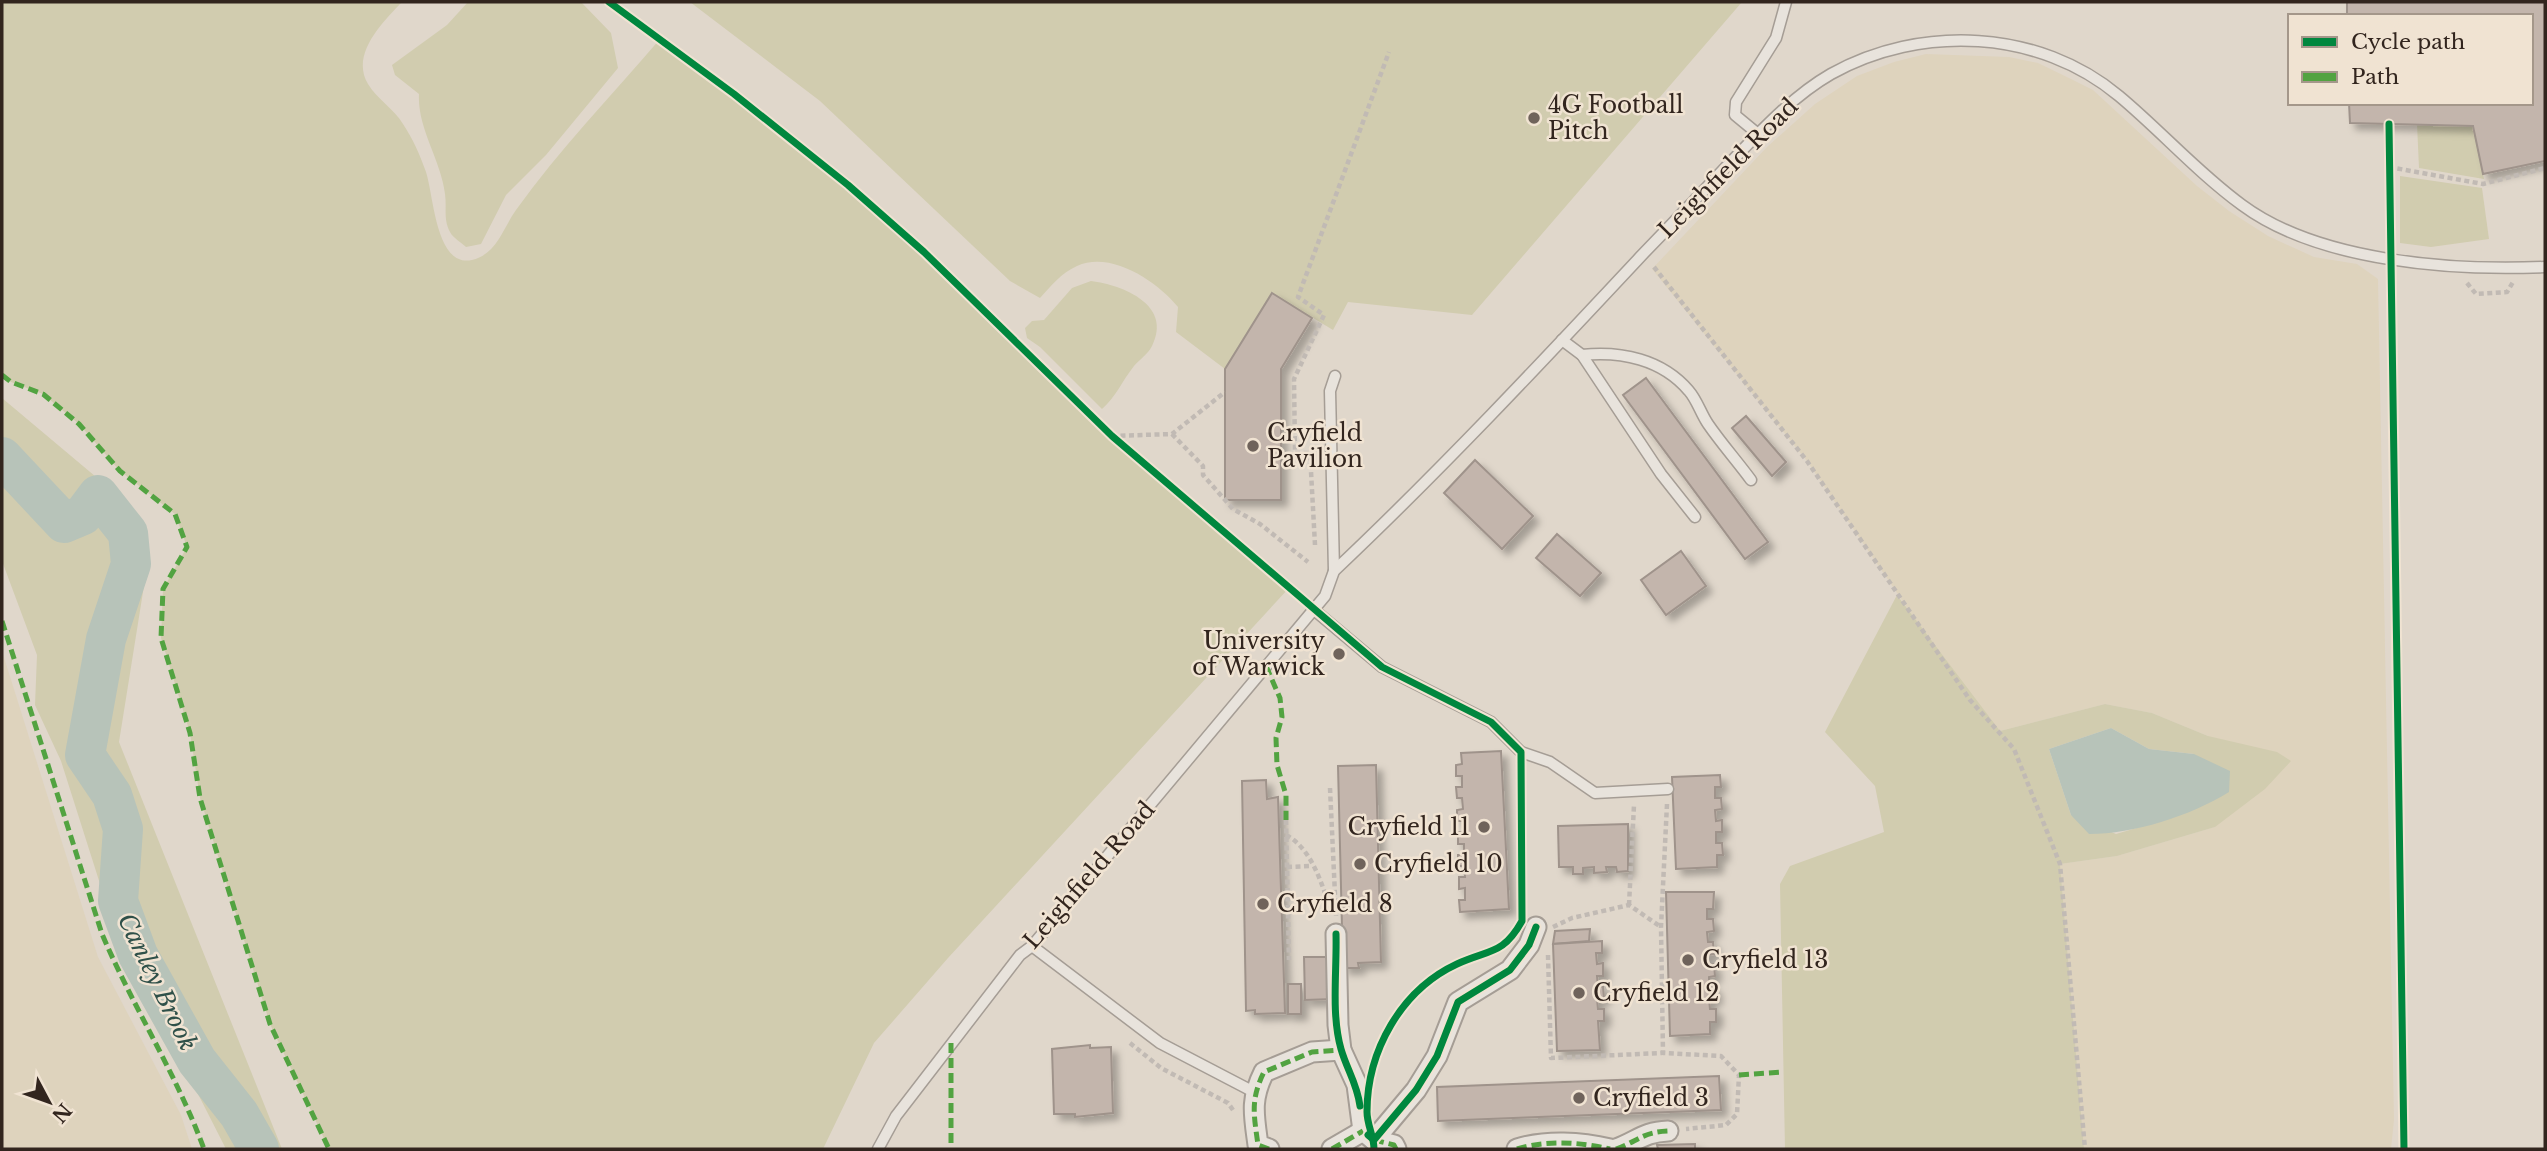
<svg xmlns="http://www.w3.org/2000/svg" width="2547" height="1151" font-family="'Libre Baskerville',serif">
  <style>
    .farmland { fill: #ded3bd }
    .green { fill: #d1ccaf; fill-rule: evenodd }
    .water { fill: #b7c3b9 }
    .lines { fill: none; stroke-linecap: round; stroke-linejoin: round }
    .river { stroke: #b7c3b9; stroke-width: 40 }
    .building { fill: #c3b5ac; stroke: #9f938b; stroke-width: 2; filter: url(#shadow) }
    .lane-casing { stroke: #a59d95; stroke-width: 13 }
    .street-casing { stroke: #a59d95; stroke-width: 23 }
    .path { stroke: #c1bab4; stroke-width: 4.5; stroke-dasharray: 5 3.5; stroke-linecap: butt }
    .lane { stroke: #e8e3dc; stroke-width: 10 }
    .street { stroke: #e8e3dc; stroke-width: 19 }
    .quiet { stroke: #52a341; stroke-width: 5; stroke-dasharray: 10 5; stroke-linecap: butt }
    .cycleway-casing { stroke: #f0e3d2; stroke-width: 11 }
    .cycleway { stroke: #00873e; stroke-width: 7 }
    .poi-dot { fill: #6f635b; stroke: #f0e3d2; stroke-width: 2.5 }
    .labels { text-anchor: middle; stroke-width: 5; stroke-linejoin: round; paint-order: stroke }
    .poi-label { font-size: 23px; fill: #32251e; stroke: #f0e3d2; text-anchor: start }
    .street-label { font-size: 23px; fill: #32251e; stroke: #f0e3d2 }
    .water-label { font-size: 24px; font-style: italic; fill: #2f5049; stroke: #f0e3d2 }
  </style>
  <defs>
    <filter id="shadow"><feDropShadow dx="6" dy="6" stdDeviation="3.5" flood-color="#0004"/></filter>
  </defs>
  <rect width="100%" height="100%" fill="#e0d7cb"/>
  <g class="farmland">
    <path d="M1926,54L2009,57L2038,63L2069,78L2093,90L2197,186L2229,211L2268,236L2314,257L2357,264L2378,279L2394,1120L2391,1149H2084L2060,864L2117,856L2215,827L2208,736L2152,713L2105,704L2000,731L1970,700L1807,461L1652,269L1767,147L1815,104L1857,76L1894,62Z"/>
    <path d="M2,651L98,957L181,1115L192,1149H2Z"/>
  </g>
  <g class="green">
    <path d="M2,2H402C383,22 350,54 368,84C377,99 394,109 403,124C413,139 420,155 426,172C434,197 436,268 472,260C497,254 503,228 516,210C559,150 612,95 660,39L792,140L924,252L1112,436L1289,588L948,958L874,1043L823,1149H329L270,1024L200,798L190,733L161,638L163,589L187,547L175,514L120,471L79,424L43,394L11,382L2,375Z"/>
    <path d="M468,2H581L611,33L618,68L546,155L506,195L481,244L466,247C461,242 453,238 450,232C443,219 447,208 445,194C441,160 417,128 419,94L395,75L392,65L447,25Z"/>
    <path d="M690,2H1742L1472,315L1348,302L1333,330L1272,293L1225,369L1176,332L1178,307C1158,282 1111,250 1077,266C1061,273 1051,286 1040,298L1010,281L820,101Z"/>
    <path d="M2417,124L2473,126L2484,179L2419,168Z"/>
    <path d="M2400,176L2482,188L2489,239L2431,247L2400,243Z"/>
    <path d="M1091,281C1123,285 1173,305 1152,346C1148,354 1139,360 1134,366C1122,381 1116,397 1102,409L1040,347L1027,338L1025,328L1032,321L1044,320L1072,288Z"/>
    <path d="M2,398L102,482L139,523L147,567L119,742L282,1149H226L115,931L61,761L35,705L37,655L2,561Z"/>
    <path d="M1897,595L2000,731L2105,704L2152,713L2208,736L2277,752L2291,761L2265,789L2215,827L2117,856L2060,864L2084,1149H1785L1780,884L1790,866L1884,832L1875,786L1825,732ZM2111,728L2149,749L2194,754L2174,817L2116,834L2071,815L2049,749Z"/>
  </g>
  <path class="water" d="M2111,728L2149,749L2194,754L2230,771L2229,792C2190,816 2134,834 2089,834L2071,815L2049,749Z"/>
  <g class="lines">
    <path class="river" d="M2,457L64,523L83,515L98,495L128,533L131,564L106,639L85,755L112,795L123,829L118,901L138,955L197,1061L239,1114L259,1149"/>
  </g>
  <g class="building">
    <path d="M2347,2H2545V161L2483,174L2473,126L2350,123L2349,103H2531V16H2347Z"/>
    <path d="M1272,293L1312,318L1281,369V500H1225V369Z"/>
    <path d="M1646,378L1768,542L1745,559L1623,395Z"/>
    <path d="M1746,416L1786,462L1772,476L1732,428Z"/>
    <path d="M1475,460L1533,516L1502,549L1444,493Z"/>
    <path d="M1557,534L1601,573L1580,596L1536,558Z"/>
    <path d="M1681,551L1706,586L1666,615L1641,580Z"/>
    <path d="M1501,751L1509,909L1460,912L1459,900H1465V888L1459,889V877H1465L1464,866H1458V855H1464V844H1458V832H1464L1463,821H1457V810L1463,809L1462,798H1457L1456,787H1462V776H1456V765L1462,764L1461,753Z"/>
    <path d="M1376,765L1381,962L1358,963L1359,968H1343L1338,766Z"/>
    <path d="M1720,775L1721,787H1715V798H1721L1722,809L1715,810L1716,821L1722,820V832H1716V843H1722L1723,855H1717V867L1676,869L1672,777Z"/>
    <path d="M1266,780L1267,799L1278,797L1285,1013L1255,1014V1010L1246,1011L1242,781Z"/>
    <path d="M1628,824V871L1617,872L1616,867H1606L1607,872L1594,873V867L1583,868V874H1573V867H1559L1558,826Z"/>
    <path d="M1666,892H1714L1713,909H1707V919H1713L1714,931L1707,932L1708,942H1713L1714,954L1708,955V965L1714,964L1715,976L1709,977V987H1715L1716,999H1709L1710,1009H1716V1022H1710V1034L1670,1036Z"/>
    <path d="M1590,929L1589,941L1553,944L1555,931Z"/>
    <path d="M1602,941V953H1596L1597,964L1603,963V976H1597L1598,987L1603,986L1604,999H1597L1598,1009H1604V1021H1598L1600,1050L1557,1051L1553,944Z"/>
    <path d="M1304,957H1326L1333,976L1334,999L1305,1000Z"/>
    <rect x="1288" y="984" width="13" height="30"/>
    <path d="M1090,1045V1048L1111,1047L1113,1113L1075,1117V1114H1054L1052,1049Z"/>
    <path d="M1719,1076L1721,1110L1438,1121L1437,1087Z"/>
    <path d="M1695,1144V1149H1658L1657,1145Z"/>
  </g>
  <g class="lines">
    <defs>
      <g id="lane">
        <path d="M1758,134L1735,115L1736,102L1776,38L1786,2"/>
        <path d="M1562,340L1582,355L1661,474L1695,517"/>
        <path d="M1582,355C1621,351 1662,359 1689,391C1697,400 1701,414 1708,424C1721,443 1737,461 1751,480"/>
        <path d="M1334,571L1330,391L1335,376"/>
        <path d="M1313,609L1382,667L1491,722L1521,752L1550,762L1595,793L1668,789"/>
        <path d="M1032,946L1160,1043L1254,1092"/>
        <path d="M878,1149L896,1116L1020,955L1032,946L1325,596L1334,571C1441,470 1542,362 1642,255C1670,226 1698,197 1725,168C1757,135 1791,97 1831,74C1921,24 2039,29 2119,96C2161,131 2198,173 2242,205C2319,262 2453,271 2545,267"/>
      </g>
      <g id="street">
        <path d="M1336,934L1338,1025L1341,1050L1357,1085L1363,1131L1374,1140L1416,1090L1437,1056L1458,1002L1510,970L1529,945L1536,927"/>
        <path d="M1374,1140L1394,1145L1396,1149"/>
        <path d="M1269,1149L1258,1145C1254,1115 1250,1100 1264,1072L1312,1052L1341,1050"/>
        <path d="M1332,1149L1363,1131"/>
        <path d="M1517,1149C1546,1140 1581,1142 1610,1149"/>
        <path d="M1616,1149C1638,1141 1643,1132 1668,1131"/>
      </g>
    </defs>
    <use href="#lane" class="lane-casing"/>
    <use href="#street" class="street-casing"/>
    <g class="path">
      <path d="M2389,167L2483,184L2545,168"/>
      <path d="M1654,267L1807,461L1970,700L2014,749L2060,864L2085,1149"/>
      <path d="M2467,283L2476,294L2507,292L2513,282"/>
      <path d="M1172,434L1203,466V475L1233,509L1260,524L1308,562"/>
      <path d="M1112,436L1172,434L1225,392"/>
      <path d="M1315,545L1310,453H1295L1294,379L1324,315L1298,297L1389,52"/>
      <path d="M1330,788L1336,916"/>
      <path d="M1667,804L1661,927L1663,1053L1721,1056L1739,1075L1737,1114L1726,1125L1686,1129"/>
      <path d="M1286,820L1289,960"/>
      <path d="M1286,835C1313,849 1323,888 1332,914"/>
      <path d="M1287,867L1312,866"/>
      <path d="M1629,905L1634,805"/>
      <path d="M1553,927L1572,918L1629,905L1661,927"/>
      <path d="M1548,955L1551,1058L1662,1053"/>
      <path d="M1130,1043L1161,1068L1228,1103L1233,1110"/>
    </g>
    <use href="#lane" class="lane"/>
    <use href="#street" class="street"/>
    <g class="quiet">
      <path d="M2,375L11,382L43,394L79,424L120,471L175,514L187,547L163,589L161,638L190,733L200,798L270,1024L329,1149"/>
      <path d="M2,621L102,934C133,1007 177,1075 204,1149"/>
      <path d="M1266,666L1280,698L1282,717L1276,738L1277,765L1286,795V820"/>
      <path d="M951,1043V1149"/>
      <path d="M1739,1075L1783,1072"/>
      <path d="M1374,1140L1394,1145L1396,1149"/>
      <path d="M1269,1149L1258,1145C1254,1115 1250,1100 1264,1072L1312,1052L1341,1050"/>
      <path d="M1332,1149L1363,1131"/>
      <path d="M1517,1149C1546,1140 1581,1142 1610,1149"/>
      <path d="M1616,1149C1638,1141 1643,1132 1668,1131"/>
    </g>
    <defs>
      <g id="cycleway">
        <path d="M609,2L734,94L848,185L924,252L1112,436L1382,667L1491,722L1521,752L1522,921C1503,955 1490,949 1457,964C1401,990 1367,1051 1367,1112C1367,1125 1374,1136 1374,1149"/>
        <path d="M2389,124L2404,1149"/>
        <path d="M1336,934C1337,971 1331,1014 1341,1049C1347,1070 1357,1083 1360,1106"/>
        <path d="M1368,1135L1374,1140L1416,1090L1437,1056L1458,1002L1510,970L1529,945L1536,927"/>
      </g>
    </defs>
    <use href="#cycleway" class="cycleway-casing"/>
    <use href="#cycleway" class="cycleway"/>
  </g>
  <g class="poi-dot">
    <circle cx="1534" cy="118" r="7"/>
    <circle cx="1253" cy="446" r="7"/>
    <circle cx="1339" cy="654" r="7"/>
    <circle cx="1484" cy="827" r="7"/>
    <circle cx="1360" cy="864" r="7"/>
    <circle cx="1263" cy="904" r="7"/>
    <circle cx="1688" cy="960" r="7"/>
    <circle cx="1579" cy="993" r="7"/>
    <circle cx="1579" cy="1098" r="7"/>
  </g>
  <g class="labels">
    <g class="poi-label">
      <text x="1548" y="113">4G Football<tspan x="1548" dy="26">Pitch</tspan></text>
      <text x="1267" y="441">Cryfield<tspan x="1267" dy="26">Pavilion</tspan></text>
      <text x="1325" y="649" text-anchor="end">University<tspan x="1325" dy="26">of Warwick</tspan></text>
      <text x="1470" y="835" text-anchor="end">Cryfield 11</text>
      <text x="1374" y="872">Cryfield 10</text>
      <text x="1277" y="912">Cryfield 8</text>
      <text x="1702" y="968">Cryfield 13</text>
      <text x="1593" y="1001">Cryfield 12</text>
      <text x="1593" y="1106">Cryfield 3</text>
    </g>
    <g class="street-label">
      <text transform="translate(1728 168) rotate(-45)" y="8">Leighfield Road</text>
      <text transform="translate(1089 875) rotate(-49)" y="8">Leighfield Road</text>
    </g>
    <g class="water-label">
      <text transform="translate(157 982) rotate(64)" y="8">Canley Brook</text>
    </g>
  </g>
  <rect width="2547" height="1151" fill="none" stroke="#32251e" stroke-width="7"/>
  <rect x="2288" y="14" width="245" height="91" fill="#f0e3d2" stroke="#a4978a" stroke-width="2"/>
  <rect x="2302" y="37" width="35" height="10" fill="#00873e" stroke="#a4978a" stroke-width="2"/>
  <text x="2351" y="49" font-size="21" fill="#32251e">Cycle path</text>
  <rect x="2302" y="72" width="35" height="10" fill="#52a341" stroke="#a4978a" stroke-width="2"/>
  <text x="2351" y="84" font-size="21" fill="#32251e">Path</text>
  <g transform="translate(49 1102) rotate(131)" stroke="#f0e3d2" stroke-width="5" paint-order="stroke">
  <path d="M0-5L12 26L0 18L-12 26Z" fill="#32251e"/>
  <text y="-10" font-size="19" font-weight="bold" text-anchor="middle" fill="#32251e">N</text>
  </g>
</svg>
